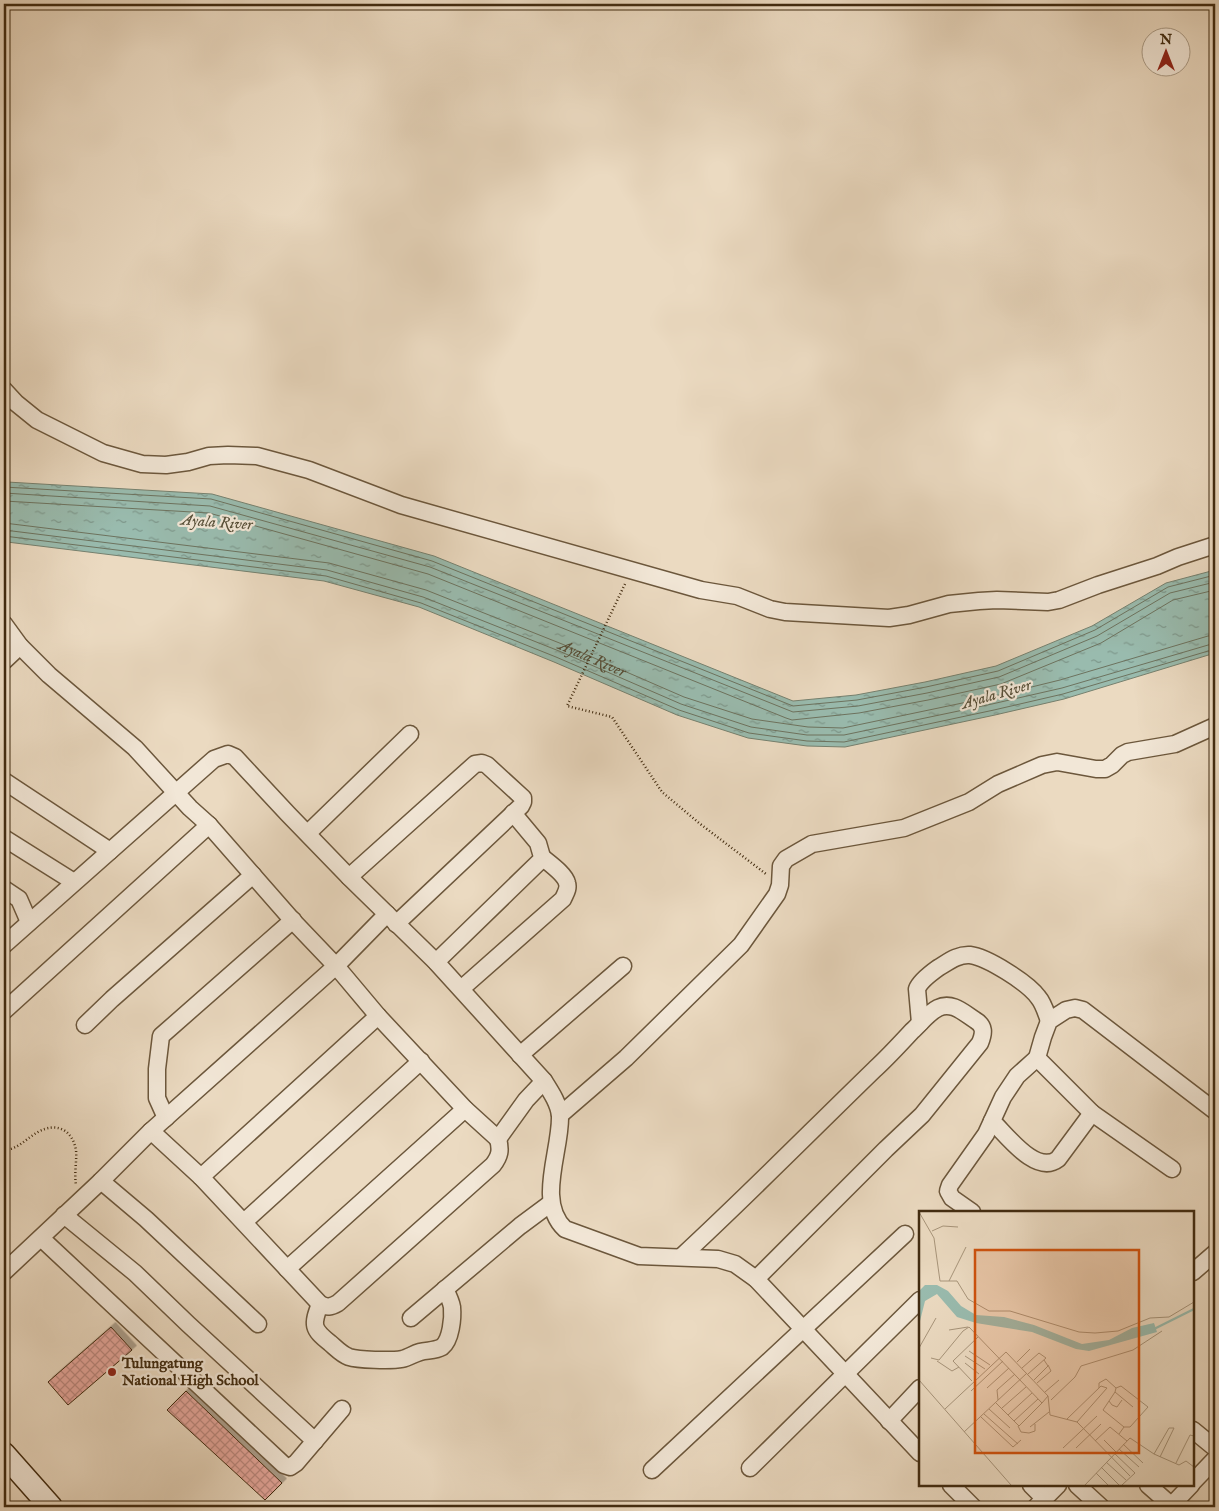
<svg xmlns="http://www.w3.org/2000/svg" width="1219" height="1511" font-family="'IM FELL English',serif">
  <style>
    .water { fill: url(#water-ripples); stroke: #76816f }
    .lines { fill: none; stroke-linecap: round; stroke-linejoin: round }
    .shore { stroke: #6d735f; stroke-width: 1 }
    .building { fill: url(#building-cross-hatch); stroke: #412b10; filter: url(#shadow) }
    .street-casing { stroke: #6c573c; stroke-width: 19 }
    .secondary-casing { stroke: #412b10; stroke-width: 25 }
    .path { stroke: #412b10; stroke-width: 2.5; stroke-dasharray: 1 2.5; stroke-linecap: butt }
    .street { stroke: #f2e7d7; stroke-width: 16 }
    .secondary { stroke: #f2e7d7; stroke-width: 22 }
    .poi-dot { fill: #8f2418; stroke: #f2e7d7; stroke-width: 2 }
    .labels { text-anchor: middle; stroke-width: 4.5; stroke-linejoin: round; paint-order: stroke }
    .poi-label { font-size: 15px; font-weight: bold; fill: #412b10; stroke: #f2e7d7; text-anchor: start }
    .water-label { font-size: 16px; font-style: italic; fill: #574f38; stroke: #f2e7d7 }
    .inset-river { fill: none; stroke: #99bbae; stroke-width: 2.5 }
    .inset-road { fill: none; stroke: #a7947a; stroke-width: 1 }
    .view { fill: #cf520d; fill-opacity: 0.15; stroke: #cf520d; stroke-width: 2.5 }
    .inset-edge { fill: none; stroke: #412b10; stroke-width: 2.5 }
  </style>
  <defs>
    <pattern id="water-ripples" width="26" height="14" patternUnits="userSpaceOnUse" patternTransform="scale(1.25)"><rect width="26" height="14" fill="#99bbae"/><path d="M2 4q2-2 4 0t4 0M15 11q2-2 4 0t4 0" fill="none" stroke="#7e988c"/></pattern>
    <pattern id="building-cross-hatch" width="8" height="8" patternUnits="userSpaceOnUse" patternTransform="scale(1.25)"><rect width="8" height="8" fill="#e6a79d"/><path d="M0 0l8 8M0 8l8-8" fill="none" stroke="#bc887f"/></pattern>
    <filter id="shadow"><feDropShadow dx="4.5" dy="-4.5" stdDeviation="0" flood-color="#0004"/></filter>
  </defs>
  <rect width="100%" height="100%" fill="#ebdac1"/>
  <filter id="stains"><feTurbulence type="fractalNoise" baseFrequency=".004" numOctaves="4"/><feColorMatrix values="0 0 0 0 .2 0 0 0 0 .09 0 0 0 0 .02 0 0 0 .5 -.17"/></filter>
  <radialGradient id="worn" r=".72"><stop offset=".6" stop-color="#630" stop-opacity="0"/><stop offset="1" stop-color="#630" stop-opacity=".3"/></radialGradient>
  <path class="water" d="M4,481L7,482L212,494L434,556L793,701L856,695L925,682L996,666L1092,626L1166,583L1215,570V653L1064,699L995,715L845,747L807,746L748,738L677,715L554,662L419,607L324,581L7,542L4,541Z"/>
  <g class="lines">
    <g class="shore">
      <path d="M4,487L211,499L432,561L793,706L857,700L926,687L998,671L1095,630L1168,587L1215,575"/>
      <path d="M4,493L210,506L430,567L793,712L858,706L927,693L999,677L1097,636L1170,593L1215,582"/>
      <path d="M4,501L209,513L428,574L786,718L792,720L859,713L928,700L1001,684L1101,643L1173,600L1215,590"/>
      <path id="s1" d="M4,523L329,563L426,590L562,644L684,697L752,719L808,727L843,728L991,697L1060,680L1208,636L1215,635"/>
      <path d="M4,530L327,570L423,597L559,651L681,704L751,727L807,735H844L992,704L1062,688L1215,643"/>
      <path d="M4,536L326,576L421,603L556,657L679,710L749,733L807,741L844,742L994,710L1063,694L1215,649"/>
    </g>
  </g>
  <g class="building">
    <path d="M111,1327L132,1350L68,1405L48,1382Z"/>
    <path d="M186,1391L282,1483L265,1500L167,1410Z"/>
  </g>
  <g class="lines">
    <defs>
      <g id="street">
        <path d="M4,390L16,403L37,420L103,453L142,464L166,465L188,462L209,456L228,455L257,456L309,470L401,505L701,590L737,596L770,609L785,612L889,618L909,615L949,604L979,601L997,600L1048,602L1059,600L1098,585L1157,566L1178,557L1215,545"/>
        <path d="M4,624L20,646L49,675L135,748L190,808L209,825L294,922L336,966L378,1016L465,1109L498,1139L526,1100L544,1081"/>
        <path d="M4,661L20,646"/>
        <path d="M4,781L110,851"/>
        <path d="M308,833L410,734"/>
        <path d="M4,838L74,882"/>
        <path d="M349,877L475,764L482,763L487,765L523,798V802L521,806L396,924"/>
        <path d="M4,889L19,899L29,922"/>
        <path d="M4,945L214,759L228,754L235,757L288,814L349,877L436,962L544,1081C551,1092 559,1104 560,1116C561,1151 536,1202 565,1229L639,1256L718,1259L735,1264L756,1279L920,1453"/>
        <path d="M436,962L540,861L542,857L538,843L513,813"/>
        <path d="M461,989L563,899C565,894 569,889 567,883C565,874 549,863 542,857"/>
        <path d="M4,1011L209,825"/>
        <path d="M920,1023L917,989C920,981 931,973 938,968C948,962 958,954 970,955C987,957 1028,983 1038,997C1044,1004 1046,1013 1049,1021"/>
        <path d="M85,1025L112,999L253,875"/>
        <path d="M520,1055L623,966"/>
        <path d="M1037,1058L1017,1076L1003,1097L992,1121C1006,1134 1036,1176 1058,1159L1092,1113"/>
        <path d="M560,1115L626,1058L741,945L777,894L780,885L781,866L786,859L812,844L904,828L969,802L998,784L1042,765L1057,762L1096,769H1105L1112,765L1122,755L1128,752L1175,744L1215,726"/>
        <path d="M166,1118L157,1098V1069L161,1036L293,920"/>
        <path d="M151,1131L201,1177L320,1304C327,1308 331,1307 338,1303L493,1165C500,1156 501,1150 498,1139"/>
        <path d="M1172,1169L1092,1113L1037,1058L1043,1037L1049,1021L1066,1010L1075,1008L1083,1010L1215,1111"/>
        <path d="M201,1177L378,1016"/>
        <path d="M101,1181L146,1219L258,1324"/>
        <path d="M972,1212L952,1198L948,1191L950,1185L986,1134L992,1121"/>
        <path d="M64,1215L135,1273L188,1324L315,1441"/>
        <path d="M244,1222L421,1061"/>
        <path d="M41,1238L284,1465L290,1467L296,1463L342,1409"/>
        <path d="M681,1257C747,1196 810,1132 875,1069C888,1057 900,1044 912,1031C920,1024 928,1013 938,1008C952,1001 964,1013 975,1020C985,1026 984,1033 980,1043L922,1115L886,1149L756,1279"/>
        <path d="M287,1269L465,1109"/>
        <path d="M4,1272L101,1181L151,1131L336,966L387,914"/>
        <path d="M1193,1272L1215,1253"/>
        <path d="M320,1304C312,1325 312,1329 330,1343C336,1348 341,1354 349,1357C358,1360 391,1361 402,1359C408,1358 413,1354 420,1352C427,1350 435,1351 442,1347C451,1340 453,1318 452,1307C451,1301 448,1295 445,1289"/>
        <path d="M411,1318L520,1226L551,1203"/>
        <path d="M889,1421L920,1388"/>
        <path d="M1193,1430L1215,1448"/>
        <path d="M750,1468L920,1300"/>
        <path d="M652,1470L905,1234"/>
        <path d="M1193,1482L1215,1459"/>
        <path d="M951,1485L973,1507"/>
        <path d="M1031,1485L1045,1499"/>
        <path d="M1077,1485L1101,1507"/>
        <path d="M1148,1485L1173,1507"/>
        <path d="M1171,1506L1191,1485"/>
        <path d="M1036,1507L1058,1485"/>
      </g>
      <path id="secondary" d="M4,1454L51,1507"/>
    </defs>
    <use href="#street" class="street-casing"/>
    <use href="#secondary" class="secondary-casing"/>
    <g class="path">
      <path d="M625,584L567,706L612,717L662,792L699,823L766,874"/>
      <path d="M4,1150C17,1150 27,1138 38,1132C56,1122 72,1129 76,1150C77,1161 74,1173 76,1185"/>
    </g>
    <use href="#street" class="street"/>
    <use href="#secondary" class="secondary"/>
  </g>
  <circle class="poi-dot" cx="112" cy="1372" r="5"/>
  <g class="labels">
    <g class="poi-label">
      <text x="122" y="1368">Tulungatung<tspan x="122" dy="17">National High School</tspan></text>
    </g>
    <g class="water-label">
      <text transform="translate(217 521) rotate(4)" y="6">Ayala River</text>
      <text dy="6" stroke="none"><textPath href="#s1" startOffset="608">Ayala River</textPath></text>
      <text transform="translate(996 693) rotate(-16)" y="6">Ayala River</text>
    </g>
  </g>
  <g transform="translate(919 1211)">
    <rect width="275" height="275" fill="#ebdac1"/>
    <path d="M6,74H18L29,80L42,95L57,104L85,106L115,114L163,133L190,129L213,117L235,112L238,121L170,140L157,138L113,121L57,112L38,106L18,83L6,90L0,114V80Z" fill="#99bbae"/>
    <path class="inset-river" d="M233,119L275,98"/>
    <path class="inset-road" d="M0,1L15,27L21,70H38L49,88L70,100H91L160,121L176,122L199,120L231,107L250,106L275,91M13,20L24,15L39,16M30,70L47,36M30,119L49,116M0,137L17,107M50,140L71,154M46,145L66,158M12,147L20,149L44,120L50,116L123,192L129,185M18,150L33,160L40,156M98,151L111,138M46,152L60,163M103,157L120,142L127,147L109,163M0,169L92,274M115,169L129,155L125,149M53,170L34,150L59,126M118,172L132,160L129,154M68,177L90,157M180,177V172L187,168L197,177M52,180L84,150M126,181L140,169M196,181L190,190L193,194L198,196L203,189M79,189L78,179L96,163M132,189L156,166L162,155L214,139L243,120M190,190L184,199L205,216L200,223M76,191L100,215L123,192M83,197L107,176M26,198L87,141L129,185L131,204L158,211L211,265M70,198L91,217M65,203L99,233M89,204L113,182M62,206L94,236L102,229M148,208L182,175L188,177L158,211M95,210L119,188M99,215L102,221L110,222L116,220V213M111,216L130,201M205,216H211L229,196L202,175L197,177L196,181L214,196M45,221L108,162M185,229L197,241M176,230L191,216L208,230M204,233L224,252M144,237L178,205M157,237L182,213M200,238L220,256M195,242L216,262L203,274M235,243L250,217H255L241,246M187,251L207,269M257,252L271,224L275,225M182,256L200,274M177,262L189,274M166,274L211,227L235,243L260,254L267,250L275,256"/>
    <path class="view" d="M56,39H220V242H56Z"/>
    <rect width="275" height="275" class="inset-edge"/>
  </g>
  <rect width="1219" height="1511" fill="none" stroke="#ebdac1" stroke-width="20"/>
  <rect x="5" y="5" width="1209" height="1501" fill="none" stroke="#412b10" stroke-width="2.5"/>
  <rect x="10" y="10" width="1199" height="1491" fill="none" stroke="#412b10"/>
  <g transform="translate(1166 52)"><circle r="24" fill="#f2e7d7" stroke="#ab9c87"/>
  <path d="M0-4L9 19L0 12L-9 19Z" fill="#8f2418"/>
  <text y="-8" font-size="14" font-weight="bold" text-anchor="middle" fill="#412b10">N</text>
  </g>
  <rect width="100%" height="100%" filter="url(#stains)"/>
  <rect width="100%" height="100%" fill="url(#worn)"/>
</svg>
